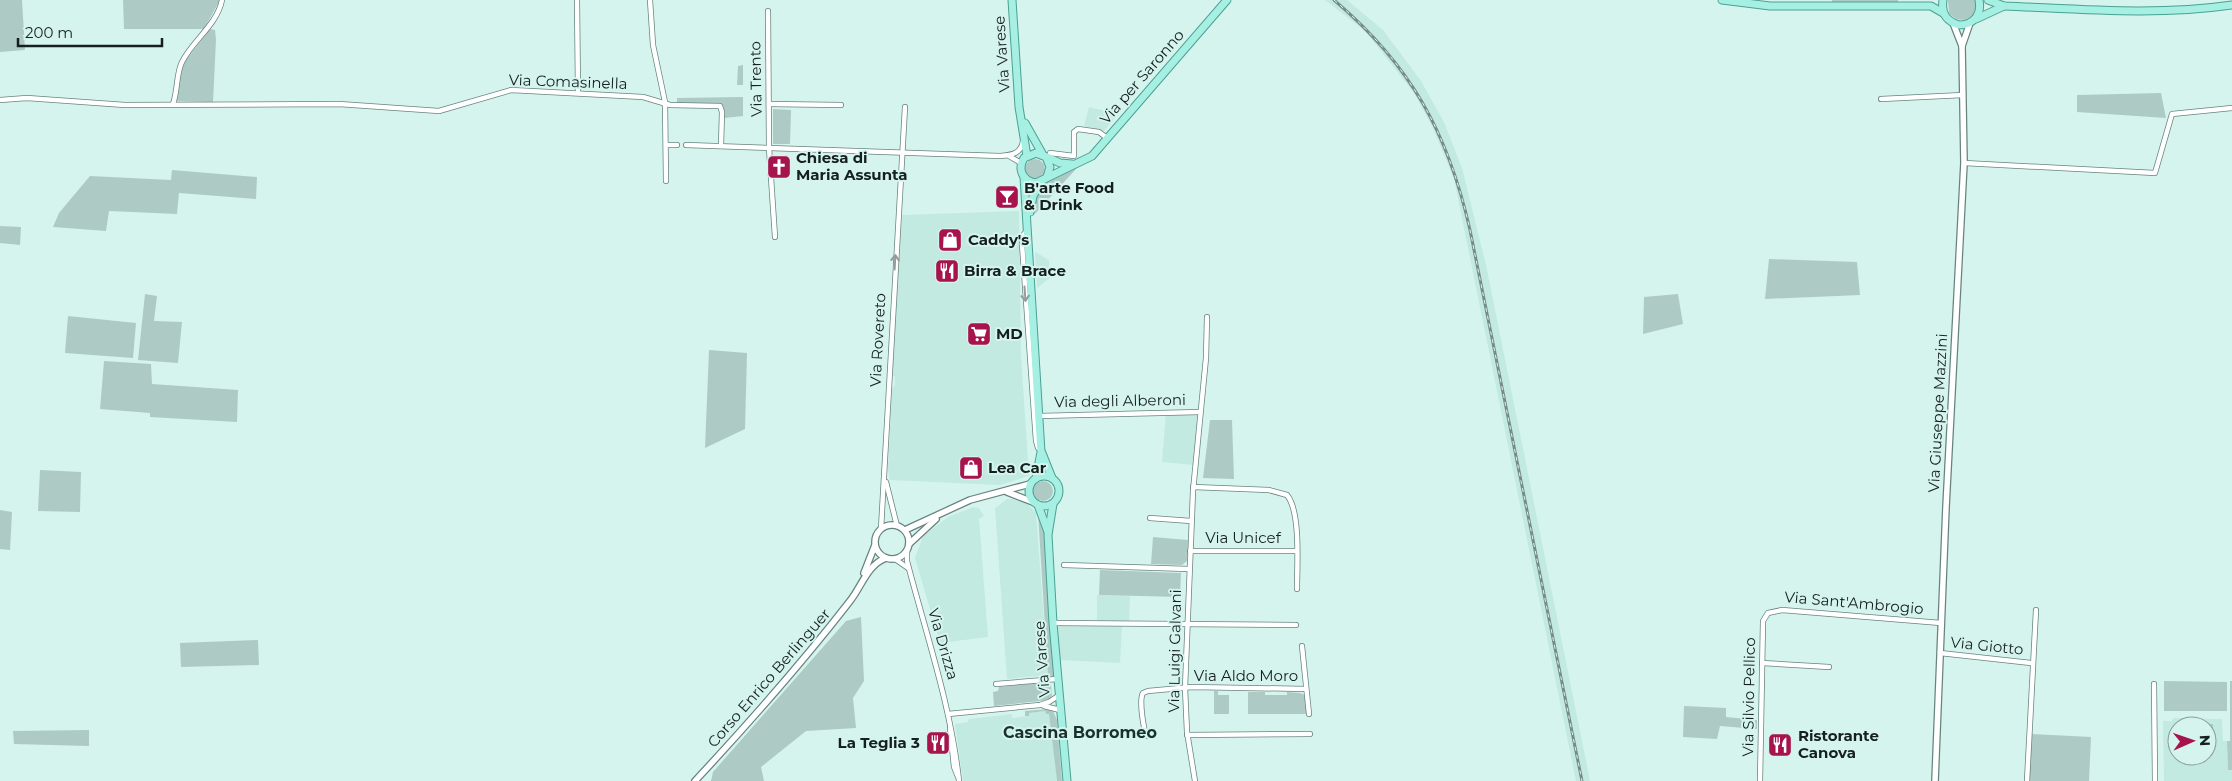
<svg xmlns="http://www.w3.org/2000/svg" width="2232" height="781" font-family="Montserrat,sans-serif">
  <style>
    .built { fill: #c2eae1; fill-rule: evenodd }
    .green { fill: #adcbc4 }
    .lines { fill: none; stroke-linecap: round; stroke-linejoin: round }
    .minor-casing { stroke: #68837e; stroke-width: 6 }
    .tertiary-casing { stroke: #68837e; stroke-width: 8 }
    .primary-casing { stroke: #4ca092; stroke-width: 9 }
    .minor { stroke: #fff; stroke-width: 4.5 }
    .tertiary { stroke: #fff; stroke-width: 5.5 }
    .primary { stroke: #a5efe3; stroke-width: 7 }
    .rail-casing { stroke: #768b87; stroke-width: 3 }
    .rail { stroke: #d6f4ee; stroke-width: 1; stroke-dasharray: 4; stroke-linecap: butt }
    .oneway { stroke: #969b9a }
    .labels { text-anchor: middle; stroke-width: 4; stroke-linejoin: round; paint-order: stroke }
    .street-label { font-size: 15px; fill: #15201e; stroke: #d6f4ee }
    .poi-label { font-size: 15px; font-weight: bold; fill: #15201e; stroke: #d6f4ee; text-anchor: start }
    .neighbourhood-label { font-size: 16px; font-weight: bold; fill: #18312c; stroke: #d6f4ee }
  </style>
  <rect width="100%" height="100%" fill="#d6f4ee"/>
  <g class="built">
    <path d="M1325,0H1347L1383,30L1421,81L1444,122L1462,168L1486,265L1590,781H1576L1454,179L1433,128L1414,93L1365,31Z"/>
    <path d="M1089,107L1118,114L1104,131L1084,126Z"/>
    <path d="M1019,211L1021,355L1029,476L1000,485L890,480L888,471L892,388L895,385V377L892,374L893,347L902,215Z"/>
    <path d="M1035,252L1049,260L1050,278L1037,288Z"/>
    <path d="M1166,413H1199L1194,465L1162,462Z"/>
    <path d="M1007,499H1014L1027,503L1036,513L1048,675L1007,679L995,508Z"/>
    <path d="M973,507L979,508L984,516L979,519L988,637L940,643L915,558L923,536L948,517Z"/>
    <path d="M1097,595L1130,596L1129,626H1122L1120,663L1060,660L1058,622H1097Z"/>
    <path d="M1045,711L1049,714L1057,781H963L955,724L968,722L969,719L1012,714V718L1029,716V713Z"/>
    <path d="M2173,718L2222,719L2223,741H2227L2228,769L2232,770V781H2164L2163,721H2172ZM2177,726H2207V756H2177Z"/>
  </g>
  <g class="green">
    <path d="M0,0H22L25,50L0,52Z"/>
    <path d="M123,0H220L204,29H124Z"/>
    <rect x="1832" y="0" width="66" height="2"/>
    <path d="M1948,0H1975C1979,18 1961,27 1949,13Z"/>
    <path d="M210,29L215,30L216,40L213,102L175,101L183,64Z"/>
    <path d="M743,65V85H737L738,66Z"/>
    <path d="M2161,93L2166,118L2077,112V95Z"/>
    <path d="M743,97V116L724,118V107L677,104V98Z"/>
    <path d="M773,109L791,110L790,144H773Z"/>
    <circle cx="1035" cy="169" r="10"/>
    <path d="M1076,168V169L1033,216C1034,210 1034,202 1036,196C1042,181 1061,169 1076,168Z"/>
    <path d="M172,170L257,177L256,199L179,193L177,214L109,211L106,231L53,227L59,213L90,176L171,180Z"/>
    <path d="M0,226L21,227L20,245L0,243Z"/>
    <path d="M1769,259L1857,262L1860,295L1765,299Z"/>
    <path d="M145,294L157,296L154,321L182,322L178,363L138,360Z"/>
    <path d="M1678,294L1683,324L1643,334L1644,297Z"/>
    <path d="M68,316L136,323L133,358L65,353Z"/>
    <path d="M709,350L747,353L745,429L705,448Z"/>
    <path d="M104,361L151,364L152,384L238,390L237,422L150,417V413L100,409Z"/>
    <path d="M1210,420H1232L1234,479L1203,478Z"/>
    <path d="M40,470L81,472L80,512L38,511Z"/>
    <circle cx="1043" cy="491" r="10"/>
    <path d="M0,510L12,512L10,550L0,549Z"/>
    <path d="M1038,513L1043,522L1046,541L1054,675L1051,679L1045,678L1044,675H1048Z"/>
    <path d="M1153,537L1188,540L1187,561L1182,565L1151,564Z"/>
    <path d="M1100,570L1181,573L1180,597L1099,595Z"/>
    <path d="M861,617L864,681L853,698L856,728L806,731L761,767L764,781H711L713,772L846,621Z"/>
    <path d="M258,640L259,665L181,667L180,643Z"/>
    <path d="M2164,681L2227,682V711H2164Z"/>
    <path d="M2230,681H2232V770H2228L2227,741H2230Z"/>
    <path d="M1047,682L1051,685L1052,695L1049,700L994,706L993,692L998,691L999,687Z"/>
    <path d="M1214,691H1218V695H1229V714H1214Z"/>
    <path d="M1248,692H1265V695H1287V692L1300,693L1305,695L1307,714H1248Z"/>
    <path d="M1684,706L1726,708V717L1757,720V729L1720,726L1717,739L1683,737Z"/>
    <path d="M1049,709L1053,711L1057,720L1062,781H1057L1049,714H1046L1045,711L1029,713V716H1025V711Z"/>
    <path d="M2202,724H2213V743H2207V726H2202Z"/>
    <path d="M89,730V746L14,744L13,731Z"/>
    <path d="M2031,734L2091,737L2089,781H2029Z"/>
  </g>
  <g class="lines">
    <defs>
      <g id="minor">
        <path d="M577,0L578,92"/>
        <path d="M650,0L653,45L665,102L666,181"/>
        <path d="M768,11L769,148L775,237"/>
        <path d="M1881,99L1963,95"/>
        <path d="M0,100L27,98L125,105L339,104L439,111L511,90L643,97L670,105L720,106L722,112L721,146"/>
        <path d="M173,104C178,90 176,74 182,62C193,40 217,25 222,0"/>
        <path d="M769,104L841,105"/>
        <path d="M667,145H677"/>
        <path d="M686,145L1000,156C1012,155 1021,154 1023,141"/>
        <path d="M1050,153L1074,156V132L1078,129L1099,132L1107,138"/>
        <path d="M1009,156L1021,163"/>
        <path d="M1964,163L2155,173L2172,114L2232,108"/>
        <path d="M1027,231L1024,234L1022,244L1036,441L1038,448"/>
        <path d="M1039,416L1200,412"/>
        <path d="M886,482L897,526"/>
        <path d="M1193,487L1269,490L1287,495C1301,512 1297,566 1297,589"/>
        <path d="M1150,518L1191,521"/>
        <path d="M881,529L905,107"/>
        <path d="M907,551V561C926,634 951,706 959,781"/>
        <path d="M1190,551H1296"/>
        <path d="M895,559L908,568"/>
        <path d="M1064,565L1189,569"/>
        <path d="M1053,623L1296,625"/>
        <path d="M1302,646L1309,714"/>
        <path d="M1940,653L2031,663"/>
        <path d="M1762,663L1829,667"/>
        <path d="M996,684L1057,679"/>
        <path d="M2154,684L2155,781"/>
        <path d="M1044,706L1060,710"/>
        <path d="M948,714L1040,705L1049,702L1058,696"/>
        <path d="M950,728L954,767L958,777"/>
        <path d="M1187,735L1310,734"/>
        <path d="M1147,736C1143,729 1139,699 1143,693L1148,691L1192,687L1306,689"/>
        <path d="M1195,781L1187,732L1185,688L1193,491L1206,358L1207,317"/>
        <path d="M1760,781L1763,621L1768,613L1782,610L1941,623"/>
        <path d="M2027,781L2036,610"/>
      </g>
      <g id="tertiary">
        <path d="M1962,46L1970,23"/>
        <path d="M1007,492L1033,502"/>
        <circle cx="892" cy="542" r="17"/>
        <path d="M905,530L970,500L1030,484"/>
        <path d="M909,544L936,519"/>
        <path d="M864,573L875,545"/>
        <path d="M695,781C749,723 802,663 850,601C862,586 867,565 886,558"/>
        <path d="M1935,781L1946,507L1964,163L1962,46L1953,23"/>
      </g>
      <g id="primary">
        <path d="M1012,0L1019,107L1027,156"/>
        <path d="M1722,0L1770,6H1931L1943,13"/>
        <path d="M1943,0C1941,13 1946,21 1959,25C1973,25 1982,15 1979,0"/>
        <path d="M1988,0L2004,6C2079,9 2157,16 2232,5"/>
        <path d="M1976,19L2004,6"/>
        <path d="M1025,123L1043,155"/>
        <path d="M1047,157L1060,163L1072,164"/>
        <path d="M1024,177L1041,452L1036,478"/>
        <path d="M1047,177L1050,167L1046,157L1036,153L1024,158C1017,170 1023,181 1036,183L1092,156L1227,0"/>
        <path d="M1030,212L1033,196L1041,182"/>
        <path d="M1042,453L1052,478"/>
        <circle cx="1044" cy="491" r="15"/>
        <path d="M1053,504L1048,535L1053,623L1067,781"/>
        <path d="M1038,505L1048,532"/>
      </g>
    </defs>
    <use href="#minor" class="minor-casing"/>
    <use href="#tertiary" class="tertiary-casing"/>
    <use href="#primary" class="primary-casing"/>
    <use href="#minor" class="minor"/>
    <use href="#tertiary" class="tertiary"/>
    <use href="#primary" class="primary"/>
    <defs>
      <path id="rail" d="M1334,0C1411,65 1448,133 1470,230L1582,781"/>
    </defs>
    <use href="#rail" class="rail-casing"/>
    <use href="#rail" class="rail"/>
  </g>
  <defs><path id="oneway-shaft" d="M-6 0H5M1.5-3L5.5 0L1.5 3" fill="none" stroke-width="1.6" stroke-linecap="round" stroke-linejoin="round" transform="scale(1.25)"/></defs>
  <g class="oneway">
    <use href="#oneway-shaft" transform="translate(895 262) rotate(-87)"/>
    <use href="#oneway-shaft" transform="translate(1025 294) rotate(86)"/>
  </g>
  <defs>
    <symbol id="church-square" viewBox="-11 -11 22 22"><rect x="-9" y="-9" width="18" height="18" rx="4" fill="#a7134d" stroke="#d6f4ee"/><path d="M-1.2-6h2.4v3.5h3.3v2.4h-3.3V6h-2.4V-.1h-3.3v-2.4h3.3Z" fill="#fff"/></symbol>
    <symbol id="bar-square" viewBox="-11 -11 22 22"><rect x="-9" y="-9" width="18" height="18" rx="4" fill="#a7134d" stroke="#d6f4ee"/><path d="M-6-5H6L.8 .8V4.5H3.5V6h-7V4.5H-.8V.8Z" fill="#fff"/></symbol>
    <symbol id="shop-square" viewBox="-11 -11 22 22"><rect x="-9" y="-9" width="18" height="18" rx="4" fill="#a7134d" stroke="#d6f4ee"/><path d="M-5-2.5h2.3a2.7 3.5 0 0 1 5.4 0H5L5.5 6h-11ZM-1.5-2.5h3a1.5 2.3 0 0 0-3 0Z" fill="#fff"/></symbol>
    <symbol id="restaurant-square" viewBox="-11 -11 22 22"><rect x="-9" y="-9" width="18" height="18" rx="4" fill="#a7134d" stroke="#d6f4ee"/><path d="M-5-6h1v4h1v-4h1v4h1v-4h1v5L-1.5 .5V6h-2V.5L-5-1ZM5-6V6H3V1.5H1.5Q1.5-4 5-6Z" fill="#fff"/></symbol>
    <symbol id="supermarket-square" viewBox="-11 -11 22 22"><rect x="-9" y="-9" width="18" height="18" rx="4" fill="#a7134d" stroke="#d6f4ee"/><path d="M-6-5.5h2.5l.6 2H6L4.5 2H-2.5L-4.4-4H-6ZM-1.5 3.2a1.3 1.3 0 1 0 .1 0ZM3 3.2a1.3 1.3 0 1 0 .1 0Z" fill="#fff"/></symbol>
  </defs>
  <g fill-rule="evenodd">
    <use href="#church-square" x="765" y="153" width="28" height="28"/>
    <use href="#bar-square" x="993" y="183" width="28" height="28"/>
    <use href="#shop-square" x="936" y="226" width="28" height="28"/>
    <use href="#restaurant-square" x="933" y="257" width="28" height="28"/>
    <use href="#supermarket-square" x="965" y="320" width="28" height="28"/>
    <use href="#shop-square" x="957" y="454" width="28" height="28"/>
    <use href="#restaurant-square" x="924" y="729" width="28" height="28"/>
    <use href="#restaurant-square" x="1766" y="731" width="28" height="28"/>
  </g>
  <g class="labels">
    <g class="street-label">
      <text transform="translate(1002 54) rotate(-94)" y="5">Via Varese</text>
      <text transform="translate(1142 77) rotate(-49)" y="5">Via per Saronno</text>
      <text transform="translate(756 79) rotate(-91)" y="5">Via Trento</text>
      <text transform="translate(568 82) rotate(2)" y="5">Via Comasinella</text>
      <text transform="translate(878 340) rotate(-87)" y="5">Via Rovereto</text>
      <text transform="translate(1120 401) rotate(-1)" y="5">Via degli Alberoni</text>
      <text transform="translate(1938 413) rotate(-87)" y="5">Via Giuseppe Mazzini</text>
      <text x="1243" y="543">Via Unicef</text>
      <text transform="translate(1854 603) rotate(5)" y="5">Via Sant'Ambrogio</text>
      <text transform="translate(943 644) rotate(74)" y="5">Via Drizza</text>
      <text transform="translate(1987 646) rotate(6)" y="5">Via Giotto</text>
      <text transform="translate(1175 651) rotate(-89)" y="5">Via Luigi Galvani</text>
      <text transform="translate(1042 659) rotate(-94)" y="5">Via Varese</text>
      <text x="1246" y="681">Via Aldo Moro</text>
      <text transform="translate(769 678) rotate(-49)" y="5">Corso Enrico Berlinguer</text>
      <text transform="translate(1749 697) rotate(-89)" y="5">Via Silvio Pellico</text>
    </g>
    <g class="poi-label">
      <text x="796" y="163">Chiesa di<tspan x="796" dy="17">Maria Assunta</tspan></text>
      <text x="1024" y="193">B'arte Food<tspan x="1024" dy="17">&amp; Drink</tspan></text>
      <text x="968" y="245">Caddy's</text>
      <text x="964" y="276">Birra &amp; Brace</text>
      <text x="996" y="339">MD</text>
      <text x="988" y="473">Lea Car</text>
      <text x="1798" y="741">Ristorante<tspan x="1798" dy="17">Canova</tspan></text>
      <text x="920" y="748" text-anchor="end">La Teglia 3</text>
    </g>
    <g class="neighbourhood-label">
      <text x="1080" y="738">Cascina Borromeo</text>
    </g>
  </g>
  <g transform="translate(2192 741) rotate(88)"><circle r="24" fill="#d6f4ee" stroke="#899f9b"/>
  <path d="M0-4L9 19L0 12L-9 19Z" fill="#a7134d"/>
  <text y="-8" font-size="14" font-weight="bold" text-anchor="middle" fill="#15201e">N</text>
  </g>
  <path d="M18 38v8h144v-8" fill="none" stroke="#15201e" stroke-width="2.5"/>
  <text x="25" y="38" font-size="15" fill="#15201e" stroke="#d6f4ee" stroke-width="4" paint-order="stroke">200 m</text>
</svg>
